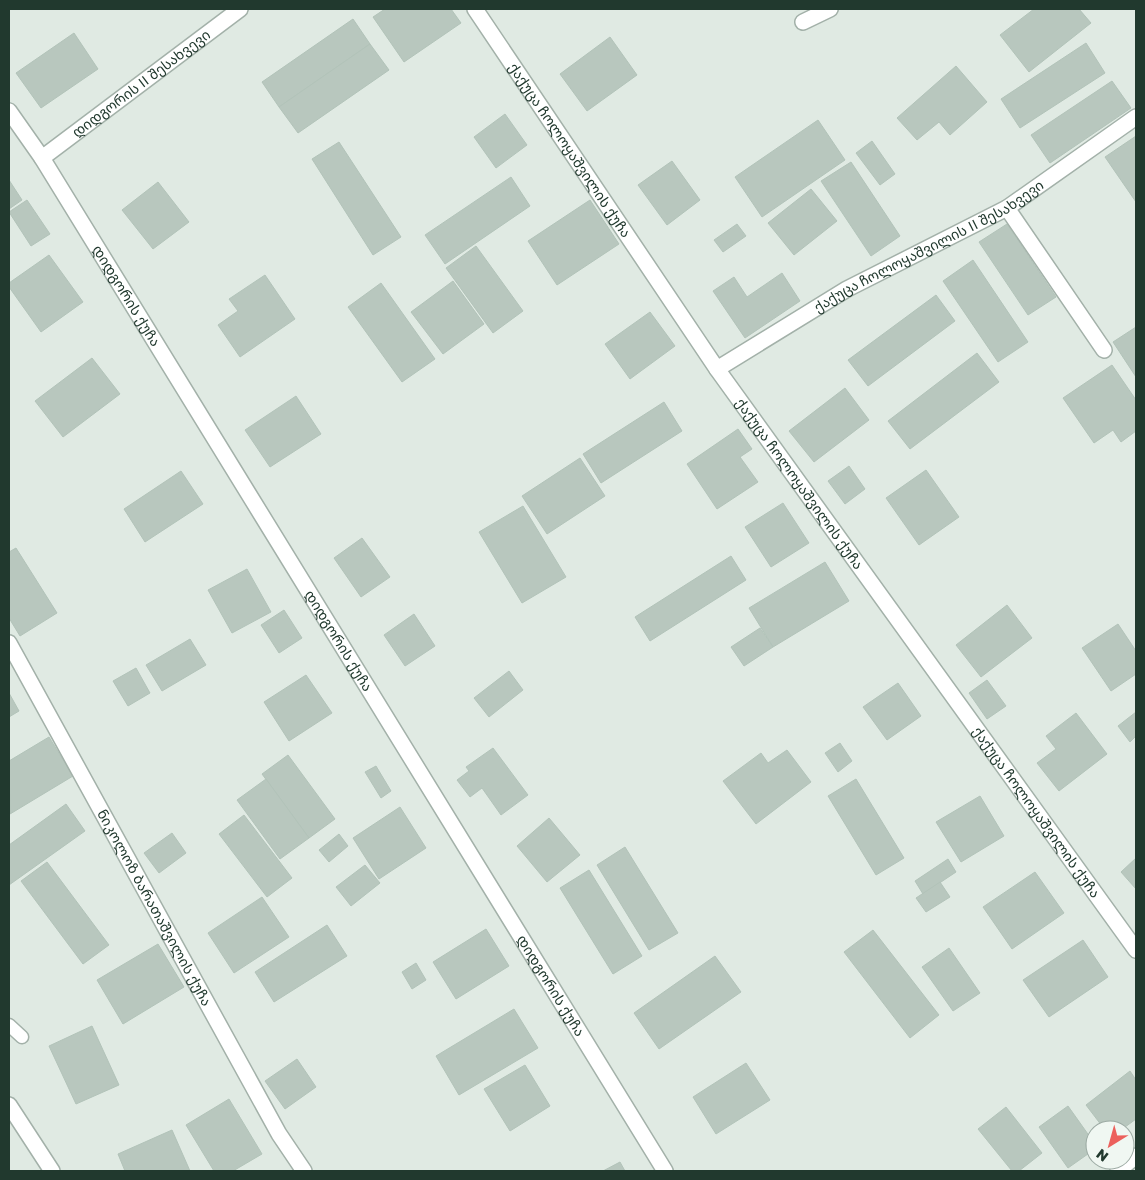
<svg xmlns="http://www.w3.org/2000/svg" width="1145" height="1180" font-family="'Golos Text','Noto Sans Georgian',sans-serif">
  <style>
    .building { fill: #b8c7be; stroke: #b2c3b9 }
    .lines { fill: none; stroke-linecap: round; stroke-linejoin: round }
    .service-casing { stroke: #a3b1a9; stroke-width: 15 }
    .minor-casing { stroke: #a3b1a9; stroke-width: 18 }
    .tertiary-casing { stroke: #a3b1a9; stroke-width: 18 }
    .service { stroke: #fff; stroke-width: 12 }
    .minor { stroke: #fff; stroke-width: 15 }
    .tertiary { stroke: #fff; stroke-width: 15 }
    .labels { text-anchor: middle; stroke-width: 4; stroke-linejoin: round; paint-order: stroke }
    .street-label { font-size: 14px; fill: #21392e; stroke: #f0f7f2 }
  </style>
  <rect width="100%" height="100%" fill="#e0eae3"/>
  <g class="building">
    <path d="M385,9H451L461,23L404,62L373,17Z"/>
    <path d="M1034,9H1079L1091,23L1029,72L1000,35Z"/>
    <path d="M353,19L370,44L279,107L262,82Z"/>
    <path d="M74,33L98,69L41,108L16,73Z"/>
    <path d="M610,37L637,75L587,111L560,74Z"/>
    <path d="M1086,43L1105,73L1020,128L1001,99Z"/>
    <path d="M370,44L389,70L298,133L279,107Z"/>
    <path d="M956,66L987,102L950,135L939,122L917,140L897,118Z"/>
    <path d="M1112,81L1131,108L1050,163L1031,135Z"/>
    <path d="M505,114L527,145L496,168L474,137Z"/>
    <path d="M818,120L845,160L762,217L735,177Z"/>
    <path d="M1136,136V202L1105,157Z"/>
    <path d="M872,141L895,174L880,185L856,153Z"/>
    <path d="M339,142L401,237L373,255L312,159Z"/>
    <path d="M672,161L700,200L667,225L638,185Z"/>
    <path d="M851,162L900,236L871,256L821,181Z"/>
    <path d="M511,177L530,206L445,264L425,235Z"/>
    <path d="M9,180L22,200L9,209Z"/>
    <path d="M158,182L189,222L153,249L122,210Z"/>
    <path d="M811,189L837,221L794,255L768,223Z"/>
    <path d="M27,200L50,234L31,246L9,212Z"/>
    <path d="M590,200L619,244L557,285L528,241Z"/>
    <path d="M737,224L746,236L723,252L714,240Z"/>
    <path d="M1007,224L1056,297L1028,315L979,242Z"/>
    <path d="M476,246L523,311L493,333L446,268Z"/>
    <path d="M49,255L83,302L41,332L9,287V283Z"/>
    <path d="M973,260L1028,342L998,362L943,281Z"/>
    <path d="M782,273L800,301L745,338L713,291L734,277L747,297Z"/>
    <path d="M265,275L295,319L240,357L218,325L238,311L229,299Z"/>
    <path d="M453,281L484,324L443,354L411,312Z"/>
    <path d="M381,283L435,359L402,382L348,307Z"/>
    <path d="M936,295L955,321L868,386L848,360Z"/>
    <path d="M650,312L675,346L630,379L605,344Z"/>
    <path d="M1136,327V377L1113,342Z"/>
    <path d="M977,353L999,382L910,449L888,421Z"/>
    <path d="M92,358L120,394L63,437L35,401Z"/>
    <path d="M1112,365L1136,400V431L1121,442L1113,430L1094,443L1063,398Z"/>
    <path d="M845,388L869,420L814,462L789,431Z"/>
    <path d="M296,396L321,434L270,467L245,430Z"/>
    <path d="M664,402L682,431L601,483L583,454Z"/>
    <path d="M738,429L752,449L740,457L758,482L717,509L687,464Z"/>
    <path d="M580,458L605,496L547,534L522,496Z"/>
    <path d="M849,466L865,489L845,504L828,481Z"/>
    <path d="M926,470L959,517L919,545L886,498Z"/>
    <path d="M181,471L203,504L145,542L124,509Z"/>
    <path d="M783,503L809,543L771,567L745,527Z"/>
    <path d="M523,506L566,577L522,603L479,532Z"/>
    <path d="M362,538L390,577L361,597L334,558Z"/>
    <path d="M16,548L57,613L20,636L9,618V552Z"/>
    <path d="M731,556L746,580L650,641L635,617Z"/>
    <path d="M825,562L849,601L773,647L749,608Z"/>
    <path d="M247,569L271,612L232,633L208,590Z"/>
    <path d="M1007,605L1032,638L981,677L956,645Z"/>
    <path d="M284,610L302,638L279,653L261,625Z"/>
    <path d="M414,614L435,646L405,666L384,635Z"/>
    <path d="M1118,624L1136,651V674L1111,691L1082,648Z"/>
    <path d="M760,628L773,647L744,666L731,647Z"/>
    <path d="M190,639L206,665L162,691L146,665Z"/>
    <path d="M136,668L150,693L128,706L113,681Z"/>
    <path d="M509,671L523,690L489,717L474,698Z"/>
    <path d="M306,675L332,713L289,741L264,702Z"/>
    <path d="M987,680L1006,706L987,719L969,693Z"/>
    <path d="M898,683L921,716L887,740L863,707Z"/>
    <path d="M9,693L19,711L9,717Z"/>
    <path d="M1136,712V736L1130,742L1118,726Z"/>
    <path d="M1076,713L1107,754L1059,791L1037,763L1056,749L1046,736Z"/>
    <path d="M49,737L73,776L10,814L9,761Z"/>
    <path d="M840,743L852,761L838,772L825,753Z"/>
    <path d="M493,748L528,795L501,815L482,788L470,797L457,780L469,771L466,767Z"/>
    <path d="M787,750L811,782L756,824L723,781L761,753L768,763Z"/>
    <path d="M288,755L335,819L309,838L262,774Z"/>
    <path d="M376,766L391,791L381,798L365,772Z"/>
    <path d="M266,779L309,838L280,859L237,800Z"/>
    <path d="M856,779L904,858L876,875L828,796Z"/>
    <path d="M980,796L1004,836L961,862L936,822Z"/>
    <path d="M66,804L85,831L9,885V845Z"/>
    <path d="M400,807L426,848L379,879L353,838Z"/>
    <path d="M244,815L292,878L267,897L219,834Z"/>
    <path d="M549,818L580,855L547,882L517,846Z"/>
    <path d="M172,833L186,853L159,873L144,853Z"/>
    <path d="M339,834L348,846L329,862L319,850Z"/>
    <path d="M625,847L678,933L649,950L597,865Z"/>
    <path d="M1136,858V889L1121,872Z"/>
    <path d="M948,859L956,872L923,894L915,881Z"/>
    <path d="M47,862L109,945L83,964L21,881Z"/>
    <path d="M365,865L380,883L351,906L336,887Z"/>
    <path d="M589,870L642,956L613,974L560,888Z"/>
    <path d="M1035,872L1064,913L1012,949L983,907Z"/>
    <path d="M940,882L950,897L926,912L916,898Z"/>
    <path d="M262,897L289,937L234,973L208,933Z"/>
    <path d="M327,925L347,956L274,1002L255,972Z"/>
    <path d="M486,929L509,966L456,999L433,962Z"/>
    <path d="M873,930L939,1015L910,1038L844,952Z"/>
    <path d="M1083,940L1108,977L1049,1017L1023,980Z"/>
    <path d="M158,944L184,987L123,1024L97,980Z"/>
    <path d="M949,948L980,993L953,1011L922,967Z"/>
    <path d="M715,956L741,992L659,1049L634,1013Z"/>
    <path d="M416,963L426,980L412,989L402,972Z"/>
    <path d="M514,1009L538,1048L459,1095L436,1056Z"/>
    <path d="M92,1026L119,1085L76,1104L49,1046Z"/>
    <path d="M297,1059L316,1087L285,1109L265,1081Z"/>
    <path d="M746,1063L770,1100L716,1134L693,1097Z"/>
    <path d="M525,1065L550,1106L510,1131L484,1089Z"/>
    <path d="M1130,1071L1136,1080V1119L1121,1130H1105L1086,1105Z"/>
    <path d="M229,1099L262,1154L233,1171H214L186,1125Z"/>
    <path d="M1068,1106L1095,1144V1149L1068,1168L1039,1127Z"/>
    <path d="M1006,1107L1042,1153L1019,1171H1012L978,1129Z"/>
    <path d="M172,1130L190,1171H125L118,1154Z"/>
    <path d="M620,1162L625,1171H603Z"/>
  </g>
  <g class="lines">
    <defs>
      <path id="service" d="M9,1025L22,1037"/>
      <g id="minor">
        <path id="s1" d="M475,9L717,369L1136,950"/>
        <path d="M803,22L830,9"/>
        <path id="s2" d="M42,158L240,9"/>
        <path d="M1007,208L1104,350"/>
        <path id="s3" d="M717,369L847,289L1007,208L1136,117"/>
        <path id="s4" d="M9,643L279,1134L304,1171"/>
        <path d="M9,1105L52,1171"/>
        <path d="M1118,1171L1136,1156"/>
      </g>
      <g id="tertiary">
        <path id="s5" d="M9,111L42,158L665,1171"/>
      </g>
    </defs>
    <use href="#service" class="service-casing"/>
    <use href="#minor" class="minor-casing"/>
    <use href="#tertiary" class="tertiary-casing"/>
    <use href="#service" class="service"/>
    <use href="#minor" class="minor"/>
    <use href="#tertiary" class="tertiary"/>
  </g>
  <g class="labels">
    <g class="street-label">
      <text dy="5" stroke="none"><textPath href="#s2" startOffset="124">დიდგორის II შესახვევი</textPath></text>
      <text dy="5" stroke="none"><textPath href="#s1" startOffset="170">ქაქუცა ჩოლოყაშვილის ქუჩა</textPath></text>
      <text dy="5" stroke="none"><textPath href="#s3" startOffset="245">ქაქუცა ჩოლოყაშვილის II შესახვევი</textPath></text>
      <text dy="5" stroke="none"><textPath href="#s5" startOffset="219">დიდგორის ქუჩა</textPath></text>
      <text dy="5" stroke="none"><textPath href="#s1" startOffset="575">ქაქუცა ჩოლოყაშვილის ქუჩა</textPath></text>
      <text dy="5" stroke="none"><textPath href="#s5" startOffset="624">დიდგორის ქუჩა</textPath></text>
      <text dy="5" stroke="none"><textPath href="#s1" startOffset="980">ქაქუცა ჩოლოყაშვილის ქუჩა</textPath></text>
      <text dy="5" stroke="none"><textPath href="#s4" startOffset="302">ნიკოლოზ ბარათაშვილის ქუჩა</textPath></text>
      <text dy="5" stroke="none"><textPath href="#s5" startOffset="1029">დიდგორის ქუჩა</textPath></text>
    </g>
  </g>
  <rect width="1145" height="1180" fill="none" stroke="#21392e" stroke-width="20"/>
  <g transform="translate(1110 1145) rotate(217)"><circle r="24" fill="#f0f7f2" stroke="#9daba4"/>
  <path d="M0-4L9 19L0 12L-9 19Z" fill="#ec605c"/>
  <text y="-8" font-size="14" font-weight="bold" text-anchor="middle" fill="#21392e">N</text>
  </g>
</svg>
